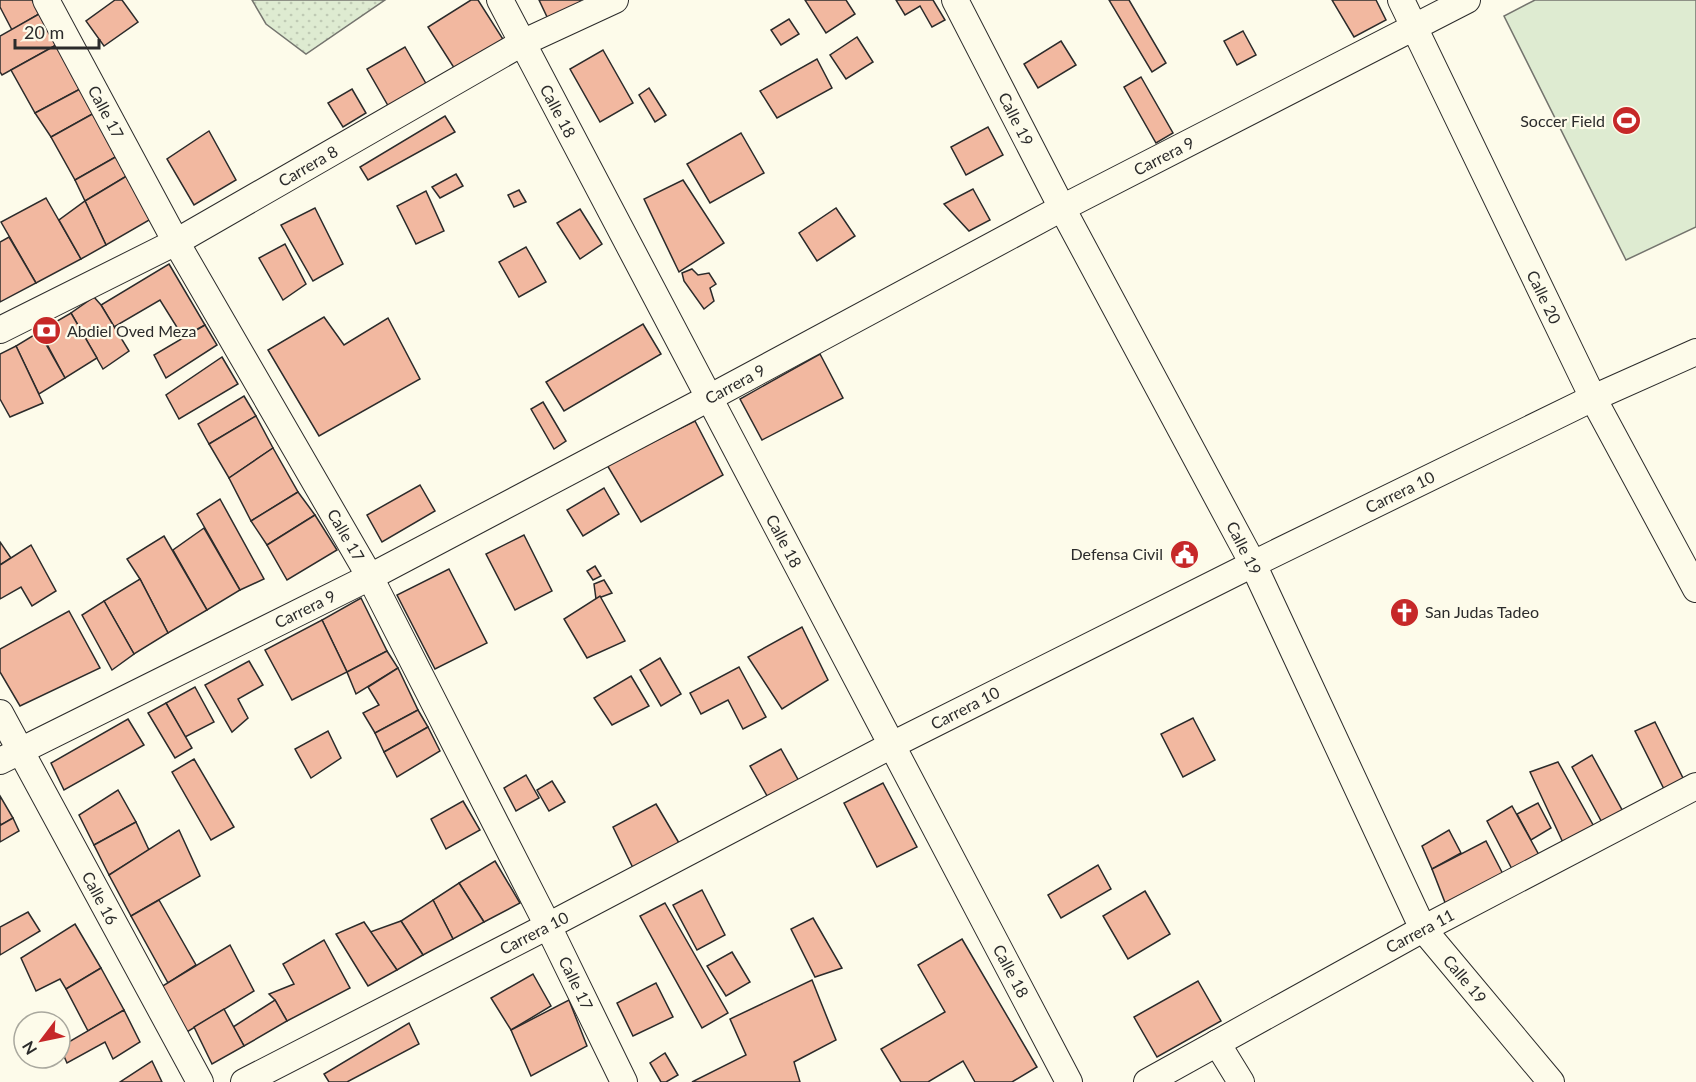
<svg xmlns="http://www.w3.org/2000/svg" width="1696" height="1082" font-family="Lato,sans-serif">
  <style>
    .green { fill: #deebd1; stroke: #74746e; stroke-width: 1.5 }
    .park { fill: url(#park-dots); stroke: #74746e; stroke-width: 1.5 }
    .building { fill: #f2b8a0; stroke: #2b2b2b; stroke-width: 1.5 }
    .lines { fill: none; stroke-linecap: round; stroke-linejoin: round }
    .minor-casing { stroke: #2b2b2b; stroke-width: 28 }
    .minor { stroke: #fdfbea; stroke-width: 26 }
    .labels { text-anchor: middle; stroke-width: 4.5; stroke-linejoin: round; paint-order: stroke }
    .street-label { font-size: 16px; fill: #2b2b2b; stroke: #fdfbea }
    .poi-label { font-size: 16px; fill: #2b2b2b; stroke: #fdfbea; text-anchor: end }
  </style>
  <defs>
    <pattern id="park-dots" width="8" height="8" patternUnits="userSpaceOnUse" patternTransform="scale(1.5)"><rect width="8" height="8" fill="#deebd1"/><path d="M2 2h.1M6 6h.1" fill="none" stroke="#bfcab4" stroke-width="1.8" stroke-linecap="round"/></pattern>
  </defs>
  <rect width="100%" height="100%" fill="#fdfbea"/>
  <path class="green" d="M1535,0H1696V227L1626,260L1504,16Z"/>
  <path class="park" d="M252,0H385L306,54L266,24Z"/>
  <g class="building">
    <path d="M0,0H32L39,14L12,30L0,7Z"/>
    <path d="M115,0H122L138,22L104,46L86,21Z"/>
    <path d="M471,0H478L506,44L458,74L428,27Z"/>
    <path d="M539,0H580L582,5L549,21Z"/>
    <path d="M805,0H846L855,14L826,33Z"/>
    <path d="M896,0H933L945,20L932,27L920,6L905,15Z"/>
    <path d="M1109,0H1129L1166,63L1152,72Z"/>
    <path d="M1332,0H1376L1386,20L1354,37Z"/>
    <path d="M39,14L58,44L2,75L0,72V36Z"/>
    <path d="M789,19L799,34L781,45L771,30Z"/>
    <path d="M1243,31L1256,55L1237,65L1224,41Z"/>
    <path d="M857,37L873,62L846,79L830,55Z"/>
    <path d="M1061,41L1076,65L1038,88L1024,64Z"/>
    <path d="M58,44L82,88L35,113L11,70Z"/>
    <path d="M405,47L428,87L390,109L367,69Z"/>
    <path d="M603,50L633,103L600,122L570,69Z"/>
    <path d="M817,59L832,88L777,118L760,91Z"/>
    <path d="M1141,77L1173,133L1156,143L1124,87Z"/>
    <path d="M82,88L96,112L51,137L35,113Z"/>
    <path d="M649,88L666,115L655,122L639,95Z"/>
    <path d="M352,89L366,113L343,127L328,103Z"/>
    <path d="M96,112L119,155L75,180L51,137Z"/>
    <path d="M445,116L455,132L368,180L360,167Z"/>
    <path d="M988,127L1003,155L966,175L951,147Z"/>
    <path d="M209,131L236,180L194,205L167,159Z"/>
    <path d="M741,133L764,173L710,203L687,164Z"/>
    <path d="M119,155L130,174L85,201L75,180Z"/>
    <path d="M130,174L151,219L106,245L85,201Z"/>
    <path d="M456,174L463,186L440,198L432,187Z"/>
    <path d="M683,180L724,243L679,272L644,199Z"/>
    <path d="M973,189L990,220L969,231L944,204Z"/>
    <path d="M519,190L526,202L514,207L508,195Z"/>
    <path d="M426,191L444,231L416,244L397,206Z"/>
    <path d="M46,198L81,259L36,283L1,222Z"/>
    <path d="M85,201L106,245L81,259L59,220Z"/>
    <path d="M315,208L343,264L313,281L281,225Z"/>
    <path d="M836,208L855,236L817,261L799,233Z"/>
    <path d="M580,209L602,244L580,259L557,223Z"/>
    <path d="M9,237L36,283L0,302V242Z"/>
    <path d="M285,244L306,284L283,300L259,258Z"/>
    <path d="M526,247L546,282L519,297L499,262Z"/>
    <path d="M169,264L205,325L183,337L160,300L114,327L101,305Z"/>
    <path d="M692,269L698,275L709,273L716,284L710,288L714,301L704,309L684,281L682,273Z"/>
    <path d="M94,297L101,305L129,351L103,369L71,313Z"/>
    <path d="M71,313L97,358L65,378L40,331Z"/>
    <path d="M324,317L344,345L388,318L420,379L319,436L268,350Z"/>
    <path d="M643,324L661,354L564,411L546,382Z"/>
    <path d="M205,325L217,345L166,378L154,355Z"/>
    <path d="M39,332L65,378L39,394L16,346Z"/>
    <path d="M16,346L43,403L10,417L0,399V354Z"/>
    <path d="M820,354L843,398L762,440L740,399Z"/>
    <path d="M222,357L238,384L179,419L166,395Z"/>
    <path d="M244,396L256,416L209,444L198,424Z"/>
    <path d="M543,402L566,441L554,449L531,409Z"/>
    <path d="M256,416L273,448L229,478L209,444Z"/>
    <path d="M695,421L723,475L641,522L607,465Z"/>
    <path d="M273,448L298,492L251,521L229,478Z"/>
    <path d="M420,485L435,511L382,542L367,515Z"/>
    <path d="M604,488L619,514L583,536L567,510Z"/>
    <path d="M298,492L315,515L267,545L251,521Z"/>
    <path d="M220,499L264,579L240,590L197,514Z"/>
    <path d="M315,515L337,550L287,580L267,545Z"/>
    <path d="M204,528L240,590L207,610L173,550Z"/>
    <path d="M524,535L552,591L515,610L486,554Z"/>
    <path d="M164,536L207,610L168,633L140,579L127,559Z"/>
    <path d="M0,542L11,558L0,565Z"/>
    <path d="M31,545L56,591L32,606L21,587L0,599V565Z"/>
    <path d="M595,566L601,576L593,580L587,571Z"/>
    <path d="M449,569L487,643L435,669L397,595Z"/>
    <path d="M140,579L168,633L134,654L104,601Z"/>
    <path d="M604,580L612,593L596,599L594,584Z"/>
    <path d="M600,596L625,641L587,658L564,619Z"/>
    <path d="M361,598L387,651L347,672L322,620Z"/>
    <path d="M104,601L134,654L112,670L82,615Z"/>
    <path d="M69,611L100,668L20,706L0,672V649Z"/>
    <path d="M322,620L347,672L292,700L265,650Z"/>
    <path d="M802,627L828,680L782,709L748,657Z"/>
    <path d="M387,651L398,668L356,694L347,672Z"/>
    <path d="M660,658L681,694L661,706L640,670Z"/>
    <path d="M249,661L263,685L238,699L248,718L232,732L205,685Z"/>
    <path d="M739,667L766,717L743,729L728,700L701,714L690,693Z"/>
    <path d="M398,668L418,710L375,733L363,713L379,705L368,687Z"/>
    <path d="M631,676L649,706L612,725L594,698Z"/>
    <path d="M195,687L214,722L185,737L166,703Z"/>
    <path d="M166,703L192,748L175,758L148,713Z"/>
    <path d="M418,710L428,727L384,752L375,733Z"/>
    <path d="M1193,718L1215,760L1183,777L1161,734Z"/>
    <path d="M128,719L144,745L64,790L51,763Z"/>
    <path d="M1655,722L1687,786L1667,795L1635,731Z"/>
    <path d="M428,727L440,751L397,777L384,752Z"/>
    <path d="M328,731L341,758L311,778L295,749Z"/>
    <path d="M781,749L800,783L770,801L750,766Z"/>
    <path d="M1592,755L1626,817L1605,828L1572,767Z"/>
    <path d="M194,759L234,827L211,840L172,772Z"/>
    <path d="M1558,762L1597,832L1566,849L1530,772Z"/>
    <path d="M526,775L539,798L516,811L504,788Z"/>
    <path d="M552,781L565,802L549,811L537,790Z"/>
    <path d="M883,783L917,847L877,867L844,803Z"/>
    <path d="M118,790L136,822L94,845L79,815Z"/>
    <path d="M0,796L13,818L1,825L0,823Z"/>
    <path d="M463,801L480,830L446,849L431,819Z"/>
    <path d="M1538,803L1551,828L1531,840L1517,814Z"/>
    <path d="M656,804L682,848L635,872L613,827Z"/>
    <path d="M1512,806L1539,855L1513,871L1487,821Z"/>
    <path d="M13,818L19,831L0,842V823L1,825Z"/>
    <path d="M136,822L149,850L109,875L94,845Z"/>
    <path d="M179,830L200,876L131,916L109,875Z"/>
    <path d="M1449,830L1461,853L1432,869L1422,846Z"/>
    <path d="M1486,841L1506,880L1446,905L1432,869Z"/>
    <path d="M495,861L520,903L484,922L459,883Z"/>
    <path d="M1098,865L1111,889L1061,918L1048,895Z"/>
    <path d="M459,883L484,922L453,939L433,900Z"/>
    <path d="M702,890L725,935L697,950L673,905Z"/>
    <path d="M1145,891L1170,934L1128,959L1103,916Z"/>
    <path d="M159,900L196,965L168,983L131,916Z"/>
    <path d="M433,900L453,939L423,955L401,921Z"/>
    <path d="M665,903L728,1013L702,1028L640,916Z"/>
    <path d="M28,912L40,931L0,955V927Z"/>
    <path d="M813,918L842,968L815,977L791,929Z"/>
    <path d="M401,921L423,955L397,970L370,932Z"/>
    <path d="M364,922L397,970L368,986L336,934Z"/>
    <path d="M75,924L101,968L66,989L60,979L36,991L21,958Z"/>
    <path d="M962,939L1037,1067L1012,1082H975L963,1061L928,1082H901L881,1049L945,1012L918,965Z"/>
    <path d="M324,940L350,988L287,1021L275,1000L269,994L294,984L283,964Z"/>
    <path d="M230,945L254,991L182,1035L156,990Z"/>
    <path d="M732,952L750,982L726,996L707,966Z"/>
    <path d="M101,968L124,1010L88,1031L66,989Z"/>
    <path d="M533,974L551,1006L511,1030L491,998Z"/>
    <path d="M812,980L836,1040L794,1062L800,1082H692L746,1055L730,1019Z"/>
    <path d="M1198,981L1221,1021L1157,1057L1134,1017Z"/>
    <path d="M656,983L673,1017L633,1036L617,1003Z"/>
    <path d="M275,1000L287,1021L244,1046L233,1027Z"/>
    <path d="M569,1000L587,1046L531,1076L511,1030Z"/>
    <path d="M224,1009L244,1046L212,1064L194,1027Z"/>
    <path d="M124,1010L140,1042L113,1059L105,1042L67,1063L60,1047Z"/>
    <path d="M409,1023L419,1044L347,1082H329L324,1074Z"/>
    <path d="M665,1053L678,1075L666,1082H661L650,1063Z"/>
    <path d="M152,1061L162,1082H120Z"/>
  </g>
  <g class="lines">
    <defs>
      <g id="minor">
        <path d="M46,0L176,242L370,577L548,926L624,1082"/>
        <path d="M500,0L1069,1082"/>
        <path d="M955,0L1062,208L1253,564L1423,929L1551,1082"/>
        <path d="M1401,0L1593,398L1696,589"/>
        <path d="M0,330L176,242L522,43L615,0"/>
        <path d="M0,713L200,1082"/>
        <path d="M0,761L370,577L709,398L1062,208L1467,0"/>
        <path d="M1217,1043L1241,1082"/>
        <path d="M244,1082L548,926L892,745L1253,564L1593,398L1696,352"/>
        <path d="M1147,1082L1423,929L1696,786"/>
      </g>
    </defs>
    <use href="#minor" class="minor-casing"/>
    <use href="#minor" class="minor"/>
  </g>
  <defs>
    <symbol id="stadium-disc" viewBox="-11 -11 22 22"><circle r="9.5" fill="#c62828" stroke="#fdfbea"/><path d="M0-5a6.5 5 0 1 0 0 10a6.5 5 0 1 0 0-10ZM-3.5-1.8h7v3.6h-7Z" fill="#fff"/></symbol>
    <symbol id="bank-disc" viewBox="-11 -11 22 22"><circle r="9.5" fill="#c62828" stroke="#fdfbea"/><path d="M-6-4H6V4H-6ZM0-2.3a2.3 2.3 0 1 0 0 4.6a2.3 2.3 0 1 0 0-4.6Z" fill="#fff"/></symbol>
    <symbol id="civic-disc" viewBox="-11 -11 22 22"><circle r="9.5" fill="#c62828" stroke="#fdfbea"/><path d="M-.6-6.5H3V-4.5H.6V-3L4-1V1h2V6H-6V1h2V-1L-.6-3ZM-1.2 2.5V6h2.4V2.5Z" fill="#fff"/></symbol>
    <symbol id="church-disc" viewBox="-11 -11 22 22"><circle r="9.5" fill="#c62828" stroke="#fdfbea"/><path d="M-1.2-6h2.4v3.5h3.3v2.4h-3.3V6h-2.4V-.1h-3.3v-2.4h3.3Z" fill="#fff"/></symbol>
  </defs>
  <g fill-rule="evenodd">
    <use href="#stadium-disc" x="1610" y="104" width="33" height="33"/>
    <use href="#bank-disc" x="30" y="314" width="33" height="33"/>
    <use href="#civic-disc" x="1168" y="538" width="33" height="33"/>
    <use href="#church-disc" x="1388" y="596" width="33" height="33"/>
  </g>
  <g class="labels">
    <g class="street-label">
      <text transform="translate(558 111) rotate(62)" y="6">Calle 18</text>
      <text transform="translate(106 112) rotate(62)" y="6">Calle 17</text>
      <text transform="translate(1016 119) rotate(63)" y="6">Calle 19</text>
      <text transform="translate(1164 156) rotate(-27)" y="6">Carrera 9</text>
      <text transform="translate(308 166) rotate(-30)" y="6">Carrera 8</text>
      <text transform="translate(1544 297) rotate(64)" y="6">Calle 20</text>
      <text transform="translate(735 384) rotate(-28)" y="6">Carrera 9</text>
      <text transform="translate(1400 492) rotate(-26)" y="6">Carrera 10</text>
      <text transform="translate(346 535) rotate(60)" y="6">Calle 17</text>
      <text transform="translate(784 541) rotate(62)" y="6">Calle 18</text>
      <text transform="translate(1244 548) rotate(63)" y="6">Calle 19</text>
      <text transform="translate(305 609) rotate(-26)" y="6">Carrera 9</text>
      <text transform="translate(965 708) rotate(-27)" y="6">Carrera 10</text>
      <text transform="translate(100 898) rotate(62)" y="6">Calle 16</text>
      <text transform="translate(1420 931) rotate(-28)" y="6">Carrera 11</text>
      <text transform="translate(534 933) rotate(-27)" y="6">Carrera 10</text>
      <text transform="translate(1011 971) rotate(62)" y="6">Calle 18</text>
      <text transform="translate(1465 979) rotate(50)" y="6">Calle 19</text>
      <text transform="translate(576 983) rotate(64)" y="6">Calle 17</text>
    </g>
    <g class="poi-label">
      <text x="1605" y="127">Soccer Field</text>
      <text x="67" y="337" text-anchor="start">Abdiel Oved Meza</text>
      <text x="1163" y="560">Defensa Civil</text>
      <text x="1425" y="618" text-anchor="start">San Judas Tadeo</text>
    </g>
  </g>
  <g transform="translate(42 1040) rotate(238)"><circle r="28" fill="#fdfbea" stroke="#a9a89e" stroke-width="1.5"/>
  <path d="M0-4.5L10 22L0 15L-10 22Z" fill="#c62828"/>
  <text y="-9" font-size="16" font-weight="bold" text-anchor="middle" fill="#2b2b2b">N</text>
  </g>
  <path d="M15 39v9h84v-9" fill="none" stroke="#2b2b2b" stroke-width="3"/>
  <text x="24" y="39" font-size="18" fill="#2b2b2b" stroke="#fdfbea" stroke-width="4.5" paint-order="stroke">20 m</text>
</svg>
